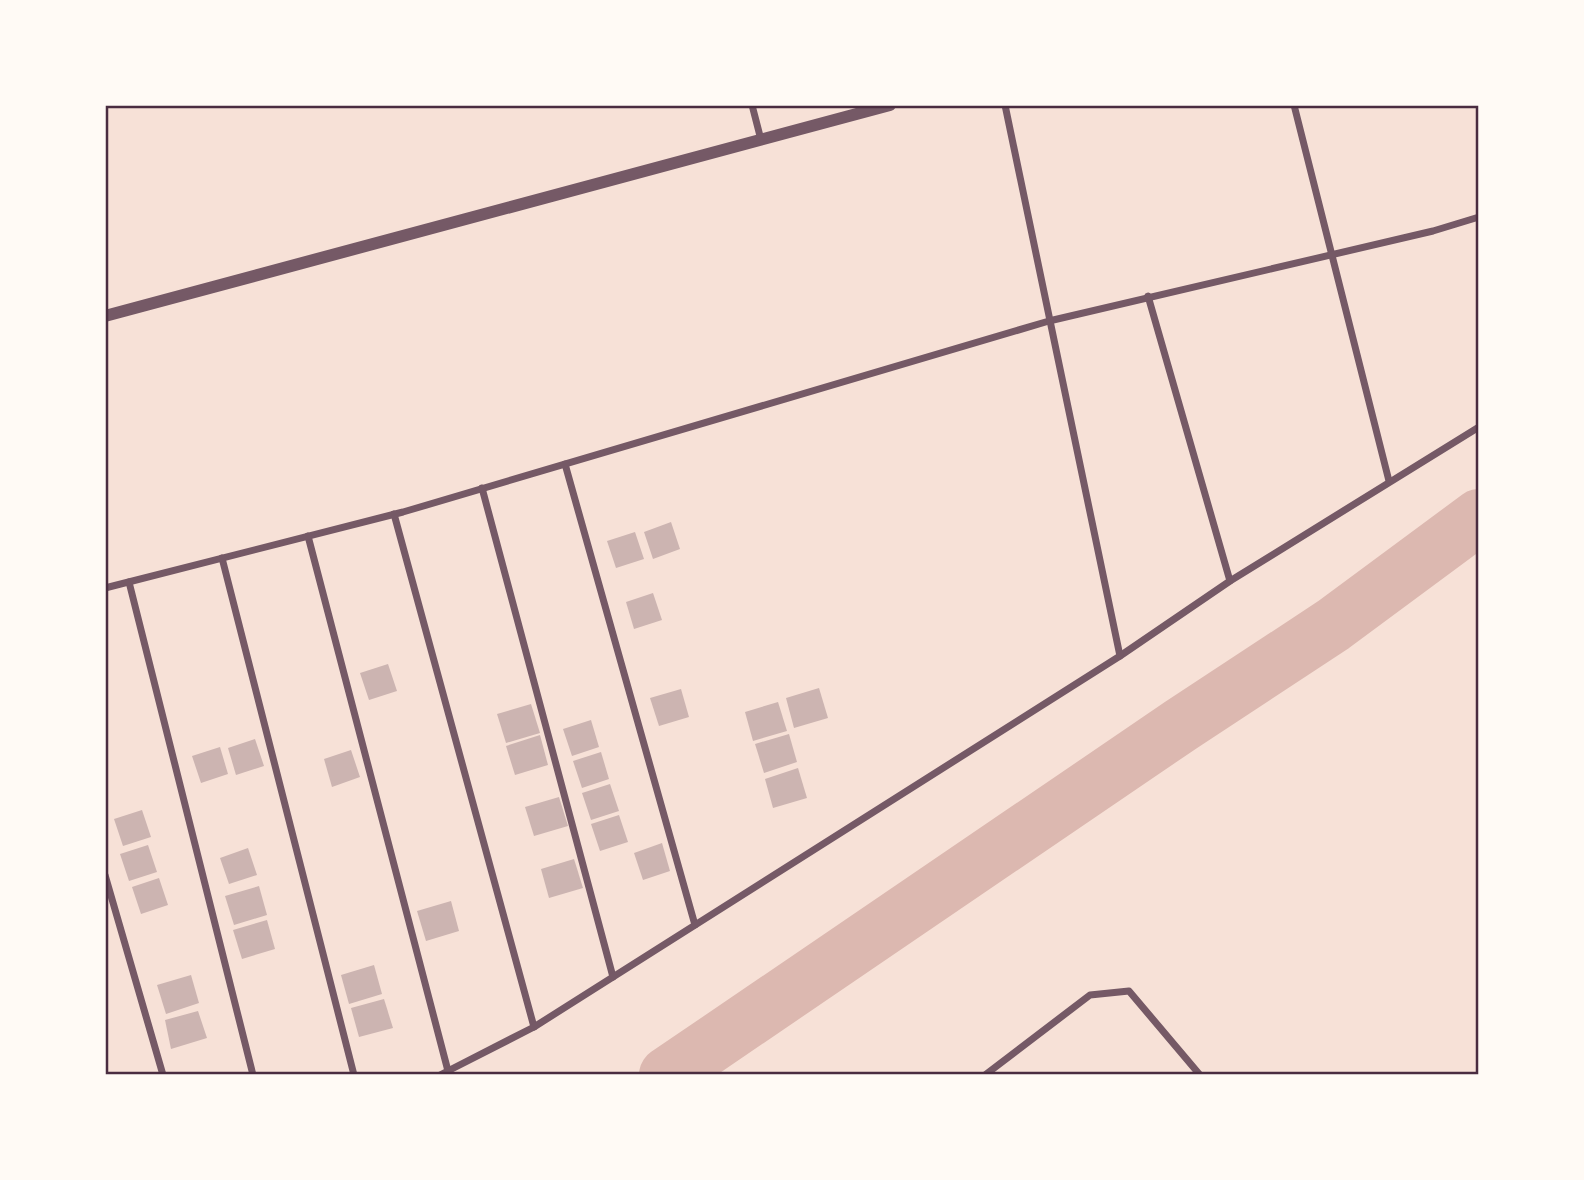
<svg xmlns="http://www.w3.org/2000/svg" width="1584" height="1180" font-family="'Archivo Narrow',sans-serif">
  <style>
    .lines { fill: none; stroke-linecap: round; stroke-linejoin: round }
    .river { stroke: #dcb8b0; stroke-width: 56 }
    .building { fill: #ccb4b1 }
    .minor { stroke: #755966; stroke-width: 7 }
    .tertiary { stroke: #755966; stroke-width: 12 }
    .neatline { fill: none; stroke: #4a2c40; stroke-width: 2.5 }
  </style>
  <rect width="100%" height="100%" fill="#f7e1d7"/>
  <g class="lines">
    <path class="river" d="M667,1075L1181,725L1333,625L1479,517"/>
  </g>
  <g class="building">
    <path d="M671,522L680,549L653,559L644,532Z"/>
    <path d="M635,532L644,559L616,568L607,541Z"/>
    <path d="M653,593L662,620L634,629L626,602Z"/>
    <path d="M388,664L397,691L369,700L360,673Z"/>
    <path d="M819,688L828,718L794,728L786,698Z"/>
    <path d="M681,689L689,717L659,726L650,698Z"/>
    <path d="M778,702L787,731L753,741L745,712Z"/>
    <path d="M531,704L540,733L506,743L497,714Z"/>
    <path d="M591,720L599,747L572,756L563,729Z"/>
    <path d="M789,734L797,762L764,773L755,744Z"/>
    <path d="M540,735L548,765L515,775L506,746Z"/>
    <path d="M255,739L264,766L236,775L228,748Z"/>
    <path d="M220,747L228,774L201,783L192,756Z"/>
    <path d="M351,750L360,777L332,787L324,759Z"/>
    <path d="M601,752L609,779L582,788L573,761Z"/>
    <path d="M798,768L807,798L773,808L765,779Z"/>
    <path d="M610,784L619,811L591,820L582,793Z"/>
    <path d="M559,797L568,826L534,836L525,807Z"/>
    <path d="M142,810L151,837L123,846L114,819Z"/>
    <path d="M619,815L628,842L600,851L591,824Z"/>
    <path d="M662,843L670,871L643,880L634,853Z"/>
    <path d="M148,845L157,872L129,881L120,854Z"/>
    <path d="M248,848L257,875L229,884L220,858Z"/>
    <path d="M574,859L583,888L549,898L541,869Z"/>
    <path d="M159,878L168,905L141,914L132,887Z"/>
    <path d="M259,886L267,915L234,925L225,896Z"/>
    <path d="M451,901L459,931L426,941L417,911Z"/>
    <path d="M267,920L275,949L242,959L233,930Z"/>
    <path d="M374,965L382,994L349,1004L341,975Z"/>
    <path d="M191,975L199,1003L166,1014L157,985Z"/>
    <path d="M384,999L393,1028L359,1037L351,1008Z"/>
    <path d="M198,1011L207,1038L171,1049L165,1020Z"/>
  </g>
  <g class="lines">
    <g class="minor">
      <path d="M752,105L761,140"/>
      <path d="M1294,105L1389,481"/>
      <path d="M1148,296L1230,581"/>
      <path d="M565,464L695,925"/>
      <path d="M482,488L613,977"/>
      <path d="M394,514L534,1027"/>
      <path d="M308,536L448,1071"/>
      <path d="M222,558L354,1075"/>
      <path d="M129,582L253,1075"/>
      <path d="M105,588L403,512L1049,321L1433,231L1479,217"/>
      <path d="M1120,656L1230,581L1479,427"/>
      <path d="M105,875L163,1075"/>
      <path d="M440,1075L534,1027L1120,656L1005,105"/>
      <path d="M985,1075L1090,995L1129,991L1200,1075"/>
    </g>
    <path class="tertiary" d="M105,316L890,105"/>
  </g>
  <rect width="1584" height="1180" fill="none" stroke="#fffaf5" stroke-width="214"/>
  <rect x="107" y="107" width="1370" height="966" class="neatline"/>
</svg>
